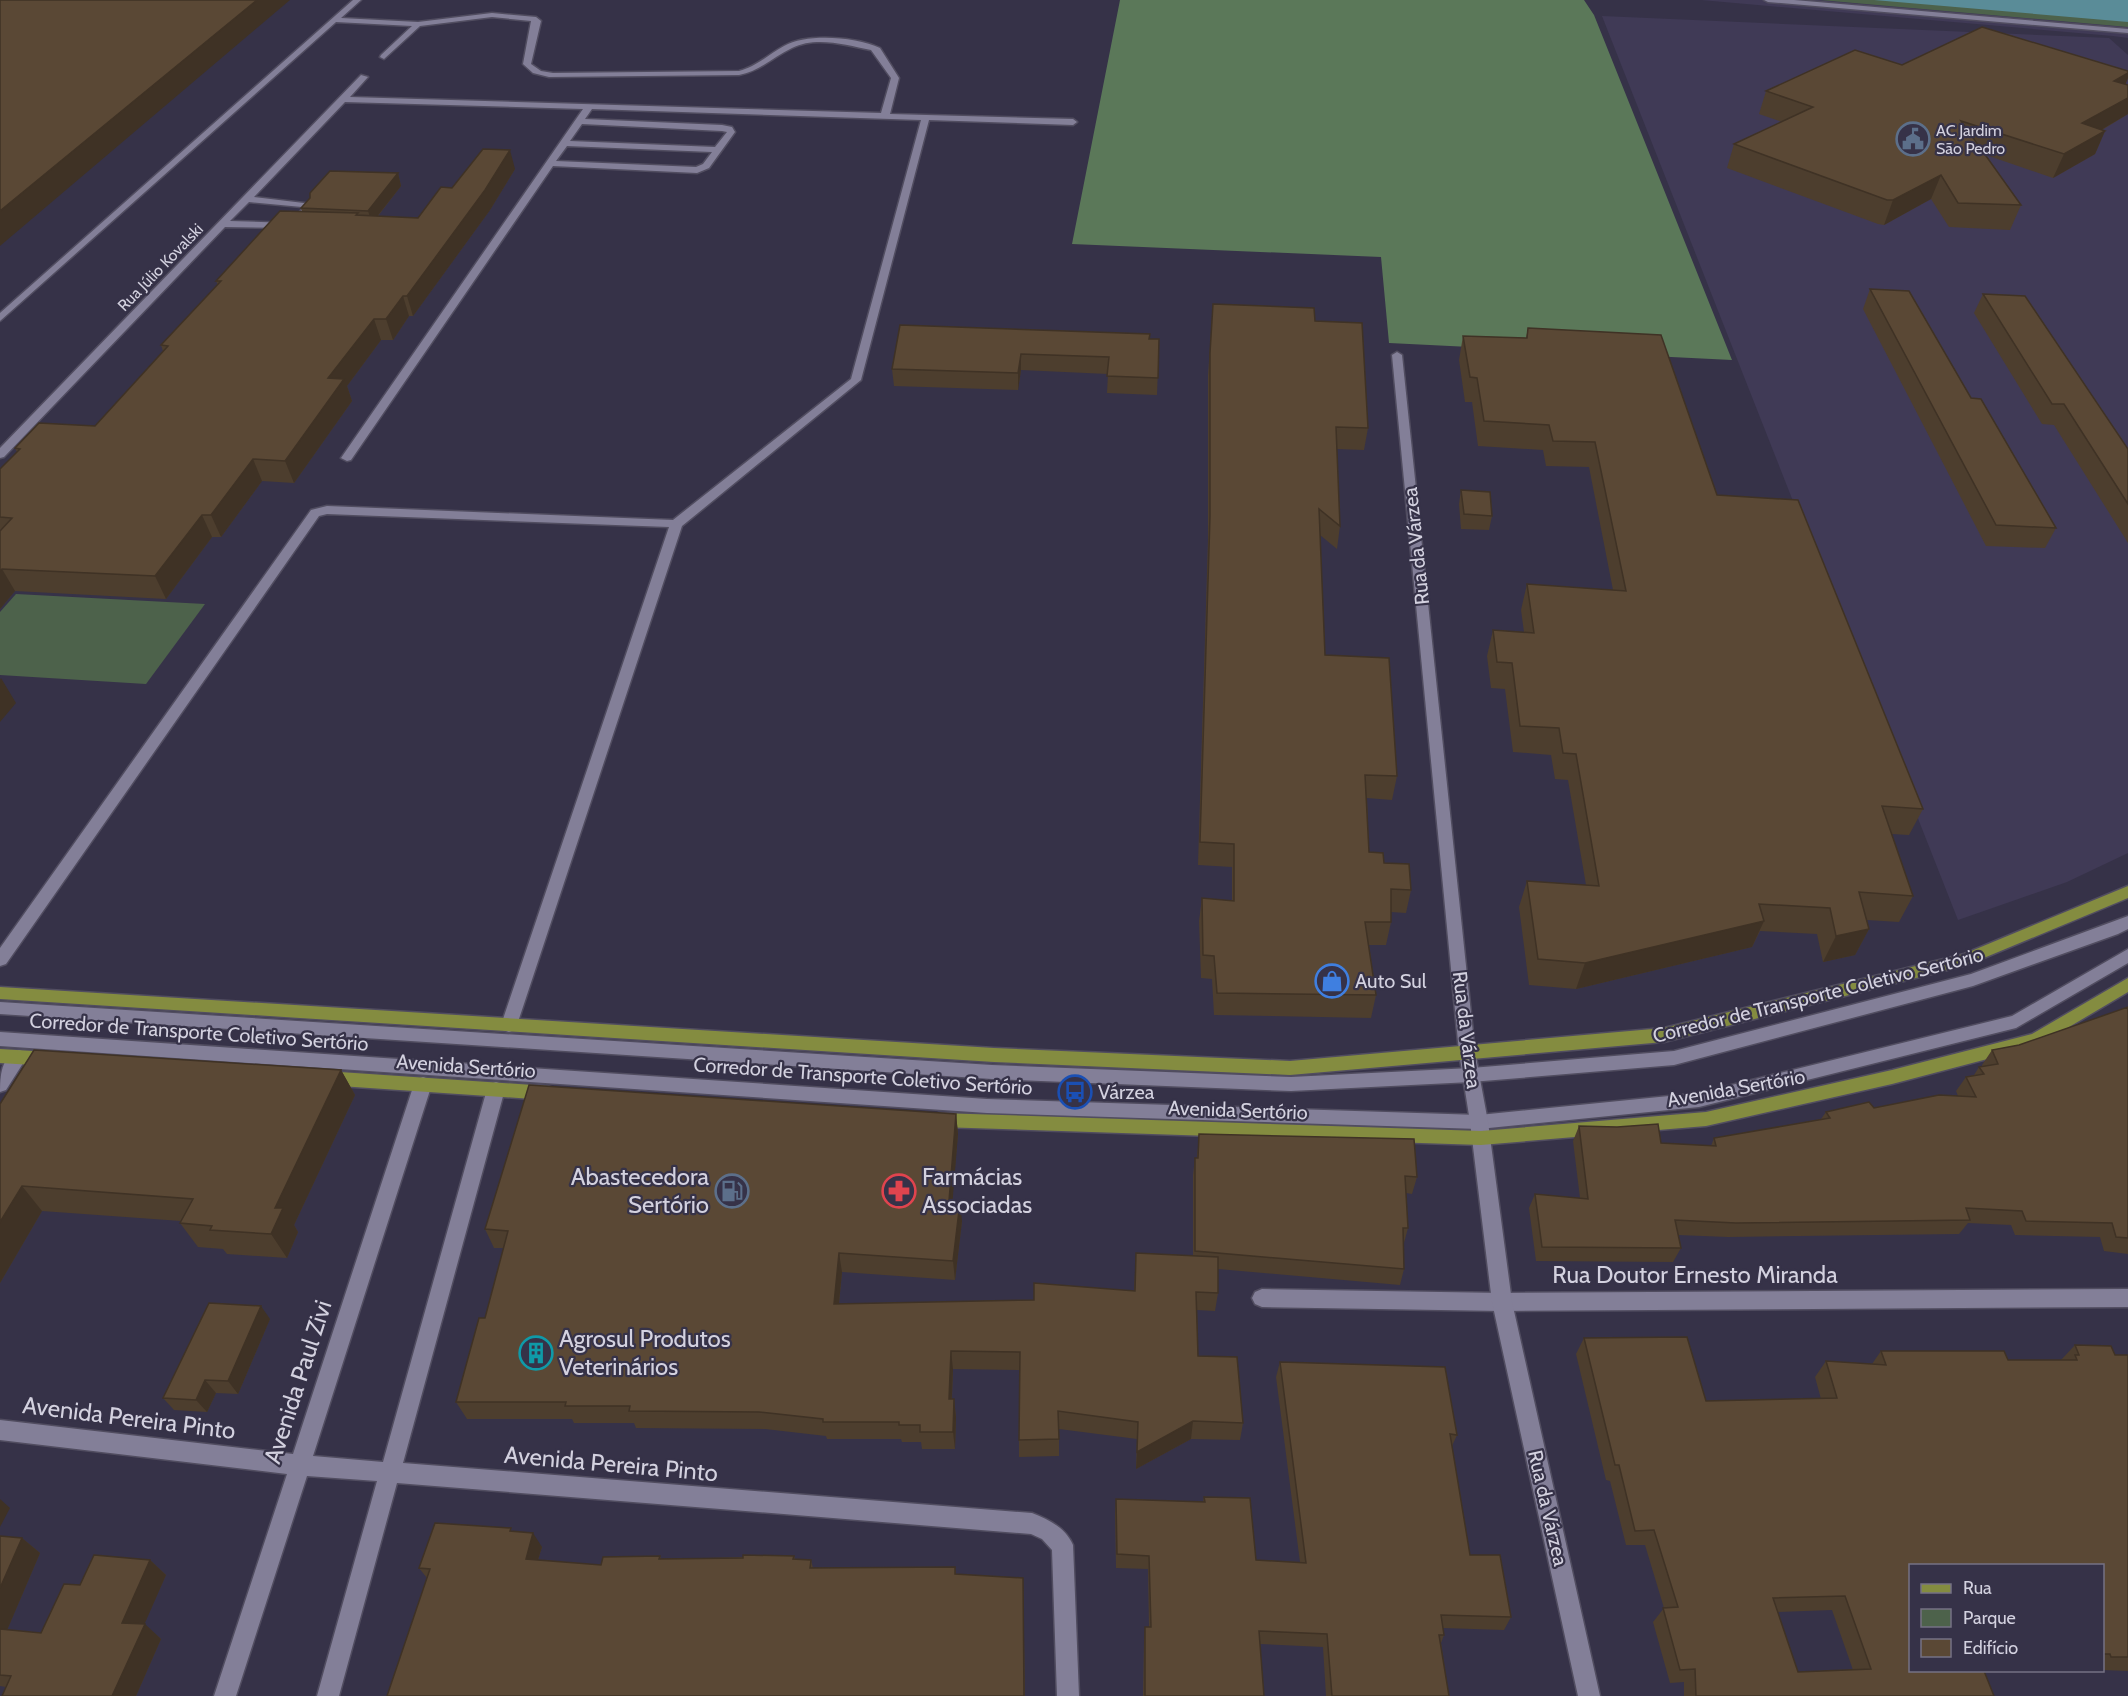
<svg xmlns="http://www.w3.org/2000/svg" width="2128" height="1696" font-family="Cabin,sans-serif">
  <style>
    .built { fill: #403a56 }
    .green { fill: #4d624b }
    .forest { fill: #5b7859 }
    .water { fill: #5a8c98 }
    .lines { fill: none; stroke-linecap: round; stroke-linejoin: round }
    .lane-casing { stroke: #514d60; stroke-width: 3 }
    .street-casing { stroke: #514d60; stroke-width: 3 }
    .secondary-casing { stroke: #514d60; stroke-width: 3 }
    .primary-casing { stroke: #514d60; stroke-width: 3 }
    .lane { fill: #837f98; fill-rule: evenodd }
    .street { fill: #837f98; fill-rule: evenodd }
    .secondary { fill: #837f98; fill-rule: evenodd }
    .primary { fill: #848c40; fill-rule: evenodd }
    .wall { fill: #4d3e2e; fill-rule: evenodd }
    .shaded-wall { fill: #3f3225 }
    .building { fill: #5a4835; stroke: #3f3225; stroke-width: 1.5; fill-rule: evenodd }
    .labels { text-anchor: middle; stroke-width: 4.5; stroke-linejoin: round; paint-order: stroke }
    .far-poi-label { font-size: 16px; fill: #d3d1df; stroke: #363248; text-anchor: start }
    .far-street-label { font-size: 16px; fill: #d3d1df; stroke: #363248 }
    .street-label { font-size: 20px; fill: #d3d1df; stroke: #363248 }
    .poi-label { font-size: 20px; fill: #d3d1df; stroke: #363248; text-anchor: start }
    .near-poi-label { font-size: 24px; fill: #d3d1df; stroke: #363248; text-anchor: start }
    .near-street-label { font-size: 24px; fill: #d3d1df; stroke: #363248 }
  </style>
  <rect width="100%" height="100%" fill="#363248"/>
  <g class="built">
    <path d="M1701,0H2128V38L2113,36Z"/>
    <path d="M1602,16L2109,38L2128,55V853L2067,882L1958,920Z"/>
  </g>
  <g class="green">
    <path d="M1820,0H2128V27Z"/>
    <path d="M16,594L205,604L146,684L0,675V612Z"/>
  </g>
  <path class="forest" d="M1120,0H1584L1594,15L1732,360L1389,343L1381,257L1072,244Z"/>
  <path class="water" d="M1874,0H2128V22Z"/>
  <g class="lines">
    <defs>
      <g id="lane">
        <path d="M353,0H361L341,18L418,22L492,13L536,17L541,21L531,64L541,71L553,73L739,71C756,67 769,54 784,46C807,33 856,37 880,48L899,78L890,114L1073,119L1077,122L1073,125L929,120L861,380L682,526L517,1025L515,1030L509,1032L503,1030L501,1025L669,527L327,514L319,516L6,964L0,966V948L311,510L327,506L673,520L851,379L921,120L592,109L585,119L722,125L732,127L735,132L709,168L697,173L553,166L351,460L347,461L341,458L583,109L345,102L254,197L312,204L313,209L296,228L225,227L4,457L0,458V448L361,75L368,77L350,97L881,113L891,78L871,50C846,45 816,36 792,48C773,57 760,71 739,75L549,77L533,73L523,64L531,21L492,17L420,26L384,59L380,57L381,55L412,26L336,22L0,321V313ZM582,124L722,131L727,132L715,147L570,141ZM567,146L712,152L703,164L696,167L556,161ZM249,202L302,207H304L290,223L230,221Z"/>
        <path d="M1764,0H1794L2128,29V33L1768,2Z"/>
        <path d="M1397,352L1402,355L1475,1052L1473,1057L1467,1059L1461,1057L1459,1052L1392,355Z"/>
        <path d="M2128,916V929L2118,934L1973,986L1674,1065L1471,1082L1291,1091L992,1079L0,1014V1002L992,1065L1291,1077L1471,1068L1674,1051L1971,974Z"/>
        <path d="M2128,949V963L2016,1028L1699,1107L1479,1129L987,1113L0,1046V1032L987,1099L1479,1115L1699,1093L2012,1016Z"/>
      </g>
      <g id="street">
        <path d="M19,1050L25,1052L27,1057L6,1090L0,1092C0,1076 1,1056 19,1050Z"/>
        <path d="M423,1077L429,1079L432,1084L313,1456L383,1462L487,1089L490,1084L496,1082L502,1084L505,1089L403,1463L1032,1513C1049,1520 1065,1527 1073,1545L1079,1696H1057L1052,1550L1042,1539L1031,1534L397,1483L339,1696H317L377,1481L307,1476L236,1696H214L287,1474L0,1440V1420L293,1454L414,1084L417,1079Z"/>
        <path d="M1262,1289L1502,1293L2128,1289V1307L1502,1311L1262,1307L1255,1304L1252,1298L1255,1292Z"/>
      </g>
      <path id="secondary" d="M1467,1045L1473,1047L1475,1052L1488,1122L1512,1302L1600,1696H1578L1492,1302L1470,1122L1459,1052L1461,1047Z"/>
      <g id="primary">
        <path d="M2128,886V898L1967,965L1664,1042L1290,1075L994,1062L0,999V987L994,1048L1290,1061L1664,1028L1964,954Z"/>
        <path d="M2128,978V992L2037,1046L1892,1084L1706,1126L1481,1145L939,1127L933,1125L930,1120L933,1115L939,1113L1481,1131L1706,1112L1892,1070L2032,1034Z"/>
        <path d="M0,1049L50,1052L56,1054L58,1059L56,1064L50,1066L0,1063Z"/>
        <path d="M325,1071L547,1086L553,1088L556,1093L553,1098L547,1100L325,1085L319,1083L316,1078L319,1073Z"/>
      </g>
    </defs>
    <use href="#lane" class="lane-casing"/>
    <use href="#street" class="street-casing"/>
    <use href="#secondary" class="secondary-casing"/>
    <use href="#primary" class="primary-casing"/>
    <use href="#lane" class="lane"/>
    <use href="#street" class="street"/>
    <use href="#secondary" class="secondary"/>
    <use href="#primary" class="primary"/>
  </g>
  <g class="wall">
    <path d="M1902,65L2128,71V78L2125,85L2128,114L2102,130L2105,131L2095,154L2053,178L1986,155L2021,205L2010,230L1949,227L1931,199L1884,225L1878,224L1727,168L1734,144L1782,122L1759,114L1766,91Z"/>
    <path d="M515,169L490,210L413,316H409L393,340H381L347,386L352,401L294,483L262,481L221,537H212L166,599L15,591L0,609V469L17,452L15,448L95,426L163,351L161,345L218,285L216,281L302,212L301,208L398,173L401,186L378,216L418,218L452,188Z"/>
    <path d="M1870,289L1971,398L2056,528L2045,548L1986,546L1863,309Z"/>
    <path d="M1983,294L2128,449V543L2054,425L2042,424L1974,313Z"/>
    <path d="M1213,304L1315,321L1368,428L1364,450L1337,449L1340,526L1337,549L1320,535L1325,655L1397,776L1392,800L1367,798L1369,852L1384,863L1411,890L1406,913L1391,912V922L1386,945H1369L1376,995L1371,1018L1214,1015L1212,979L1201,978L1199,921L1202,898L1232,901V867L1198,865L1208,539V375Z"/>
    <path d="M1528,328L1717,495L1923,809L1909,835L1892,834L1913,896L1899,922L1867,920L1869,929L1855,955L1823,962L1817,934L1760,931L1752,947L1576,989L1529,985L1519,907L1527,881L1586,885L1568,780L1555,779L1551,755L1513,752L1505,689L1491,688L1487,656L1493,630L1524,632L1521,610L1527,584L1613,590L1589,467L1546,466L1543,450L1478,446L1472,402H1465L1459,360L1463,336L1526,338Z"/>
    <path d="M1149,339H1159L1157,395L1107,393L1108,374L1021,370L1018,390L894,386L892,369Z"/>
    <path d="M1461,490L1492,516L1489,530L1461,529L1459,504Z"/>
    <path d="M2128,1007V1254L2104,1251L2100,1237L2015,1235L2011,1225L1968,1223L1959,1234L1728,1237L1678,1235L1681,1248L1673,1262L1536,1261L1529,1208L1535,1194L1580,1198L1573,1141L1579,1126L1661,1143L1711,1146L1714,1138L1821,1119L1826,1112L1874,1108L1958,1096L1956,1091L1966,1077L1974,1075L1979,1067L1982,1066V1065L1992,1050L2019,1045Z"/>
    <path d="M341,1070L355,1095L294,1225L298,1232L287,1258L227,1254L223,1249L198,1247L180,1223L181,1221L42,1211L0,1283V1104Z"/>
    <path d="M956,1114L958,1134L952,1201L962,1221L955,1280L842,1272L839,1304L1034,1300L1134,1291L1136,1253L1193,1256V1175L1195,1158H1197L1199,1134L1417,1177L1412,1194L1406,1193L1408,1228L1404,1243V1269L1400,1285L1218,1269V1293L1215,1311L1197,1310L1198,1356L1243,1423L1240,1440L1191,1439L1136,1469L1137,1439L1059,1429V1456L1019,1457V1440L1020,1370L953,1369L952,1399H954L956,1417L955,1449H922L921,1442H902L901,1439H827L826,1436L765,1429L636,1428L634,1423H574L572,1419H467L456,1402L485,1318L504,1248H494L485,1229Z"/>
    <path d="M270,1319L238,1394L216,1393L207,1412L174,1410L163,1398Z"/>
    <path d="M1584,1338L1706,1401L1821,1399L1815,1377L1826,1361L1872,1364L1881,1351L2008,1360H2061L2075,1345L2115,1355H2128V1671L2103,1670V1566H1911L1994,1696H1684V1682L1670,1683L1653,1622L1664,1608L1645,1545H1626L1610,1481L1606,1480L1576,1354ZM1832,1610L1853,1670L1798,1672L1778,1612Z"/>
    <path d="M1280,1362L1457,1435L1452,1446L1470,1555L1511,1617L1504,1630L1443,1628L1444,1635L1441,1643L1449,1696H1326L1323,1647L1260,1644L1264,1696H1143L1144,1640L1145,1627H1149L1148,1569L1116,1568L1115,1513L1116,1499L1203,1502L1204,1497L1256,1560L1300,1562L1276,1377Z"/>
    <path d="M513,1531L542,1547L538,1560L601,1565L660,1556L661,1559L794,1556L795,1559L811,1560L813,1568L955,1567L956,1574L1023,1578L1025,1696H387L427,1578L419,1568Z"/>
    <path d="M0,1536L22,1538L40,1553L7,1630L41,1633L80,1585L150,1560L166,1575L144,1624L161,1639L136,1696H2L6,1687L0,1686Z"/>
  </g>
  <g class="shaded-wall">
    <path d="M257,0H290L0,246V211Z"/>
    <path d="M2128,73V78L2121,94L2114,81Z"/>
    <path d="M2128,98V114L2072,147L2082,123Z"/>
    <path d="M2105,131L2095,154L2053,178L2064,154Z"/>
    <path d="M510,150L515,169L490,210L413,316L407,296Z"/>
    <path d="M398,173L401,186L372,223L368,211Z"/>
    <path d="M1941,175L1931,199L1884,225L1893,200Z"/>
    <path d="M403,296L409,316L393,340L386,319Z"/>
    <path d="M374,319L381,340L347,386L352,401L294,483L285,461L328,378Z"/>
    <path d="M1021,354V370L1018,390V373Z"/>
    <path d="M253,459L262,481L221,537L211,515Z"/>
    <path d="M202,515L212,537L166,599L155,576Z"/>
    <path d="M2,569L15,591L0,609V571Z"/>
    <path d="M1,678L16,703L0,722V680Z"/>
    <path d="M1764,921L1752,947L1576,989L1585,963Z"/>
    <path d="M1869,929L1855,955L1823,962L1836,936Z"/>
    <path d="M341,1070L355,1095L294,1225L298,1232L287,1258L271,1234L275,1208Z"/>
    <path d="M956,1114L958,1134L951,1220L949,1201Z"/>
    <path d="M22,1186L42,1211L0,1283V1222Z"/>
    <path d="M960,1202L962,1221L955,1280L953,1261Z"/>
    <path d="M839,1253L842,1272L837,1322L834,1304Z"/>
    <path d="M261,1306L270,1319L238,1394L228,1381Z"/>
    <path d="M951,1351L953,1369L951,1416L949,1399Z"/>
    <path d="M205,1380L216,1393L207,1412L196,1400Z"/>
    <path d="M954,1399L956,1417L955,1449L953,1432Z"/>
    <path d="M1193,1421L1191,1439L1136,1469L1137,1452Z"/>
    <path d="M0,1499L10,1508L0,1527Z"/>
    <path d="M533,1533L542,1547L534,1572L526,1559Z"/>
    <path d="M22,1538L40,1553L2,1642L0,1640V1588Z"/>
    <path d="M150,1560L166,1575L141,1632L145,1624L161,1639L136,1696H112L122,1623Z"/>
  </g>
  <g class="building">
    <path d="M0,0H257L0,211Z"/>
    <path d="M1982,27L2128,71V73L2114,81L2128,85V98L2082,123L2105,131L2064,154L1961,121L2021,205L1958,203L1941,175L1893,200H1887L1734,144L1813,107L1766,91L1855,50L1902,65Z"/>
    <path d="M483,149L510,150L485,190L407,296H403L386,319H374L328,378L344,379L285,461L253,459L211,515H202L155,576L2,569L0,571V531L12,518L0,517V469L20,449L15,448L39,423L95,426L168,346L161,345L221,281H216L280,211L358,213L356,215L418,218L441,187L452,188Z"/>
    <path d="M330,171L398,173L368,211L301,208L310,198V193Z"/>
    <path d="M1870,289L1909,291L1971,398L1981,399L2056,528L1996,525Z"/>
    <path d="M1983,294L2025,296L2128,449V504L2064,404H2052Z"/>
    <path d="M1213,304L1314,308L1315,321L1362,323L1368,428L1336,427L1340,526L1319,509L1325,655L1389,658L1397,776L1365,775L1369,852L1383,853L1384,863L1409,864L1411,890L1391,889V922H1365L1376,995L1217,993L1214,956L1203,955L1202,898L1234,901V844L1200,842L1210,516V353Z"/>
    <path d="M900,325L1150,334L1149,339H1159L1158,378L1107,376L1109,357L1021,354L1018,373L892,369Z"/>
    <path d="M1528,328L1661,335L1717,495L1798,500L1923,809L1882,806L1913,896L1859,892L1869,929L1836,936L1830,908L1759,904L1764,921L1585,963L1538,959L1527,881L1599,886L1576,754L1563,753L1559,728L1520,726L1512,663L1497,662L1493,630L1534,633L1527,584L1626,591L1595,442L1553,441L1549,425L1484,421L1477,378L1470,377L1463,336L1527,338Z"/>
    <path d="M1461,490L1490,492L1492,516L1464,514Z"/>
    <path d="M2128,1007V1238L2116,1237L2112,1223L2026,1221L2022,1211L1966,1208L1970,1220L1736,1223L1675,1220L1681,1248L1542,1247L1535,1194L1588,1199L1579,1126L1617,1127L1658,1124L1661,1143L1716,1146L1714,1138L1830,1118L1826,1112L1869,1102L1874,1108L1939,1095L1976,1097L1966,1077L1984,1074L1979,1067L1998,1064L1992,1050L2019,1045Z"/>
    <path d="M34,1050L341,1070L275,1208H283L271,1234L210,1230L212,1226L180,1223L193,1199L22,1186L0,1222V1104Z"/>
    <path d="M529,1085L956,1114L949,1201L960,1202L953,1261L839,1253L834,1304L1034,1300V1283L1135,1291L1136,1253L1218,1257V1293L1196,1292L1198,1356L1237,1357L1243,1423L1193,1421L1137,1452L1138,1422L1058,1411L1059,1439L1019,1440L1020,1352L951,1351L949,1399H954L953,1432H920V1425H899V1422H823V1419L759,1412L629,1411L630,1406H565L566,1402H456L479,1318H485L508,1231L485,1229Z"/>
    <path d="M1199,1134L1414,1139L1417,1177L1405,1176L1408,1228H1403L1404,1269L1195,1251V1158H1198Z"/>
    <path d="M209,1303L261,1306L228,1381L205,1380L196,1400L163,1398Z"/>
    <path d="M1687,1337L1706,1401L1837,1398L1826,1361L1886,1365L1881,1351H2004L2008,1360H2077L2075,1355H2079L2075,1345L2111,1346L2115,1355H2128V1657H2111L2110,1654H2103V1566H1911V1671H1984L1994,1696H1696L1695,1669L1680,1670L1663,1608L1678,1607L1654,1530L1635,1531L1619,1465H1615L1584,1338ZM1845,1596L1871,1669L1798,1672L1773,1598Z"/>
    <path d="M1280,1362L1445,1367L1457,1435L1450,1434L1470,1555H1500L1511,1617L1441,1615L1444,1635H1439L1449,1696H1332L1327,1634L1259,1631L1264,1696H1145V1627H1151L1149,1556L1117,1554L1116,1499L1205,1502L1204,1497L1250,1498L1256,1560L1306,1563Z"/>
    <path d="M435,1523L511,1528L510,1531L533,1533L526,1559L601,1565L603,1557L660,1556L659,1559L743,1558V1555L794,1556L793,1559L811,1560L810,1568L955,1567V1574L1023,1578L1024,1696H387L430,1569L419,1568Z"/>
    <path d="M0,1536L22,1538L0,1588Z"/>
    <path d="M94,1555L150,1560L122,1623L145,1624L112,1696H2L11,1676L0,1675V1629L41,1633L64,1584L80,1585Z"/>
  </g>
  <defs>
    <symbol id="civic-ring" viewBox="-11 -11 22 22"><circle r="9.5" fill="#363248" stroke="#5c6f8a" stroke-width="1.5"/><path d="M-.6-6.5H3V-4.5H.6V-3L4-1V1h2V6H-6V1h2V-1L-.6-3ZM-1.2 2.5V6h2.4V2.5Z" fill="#5c6f8a"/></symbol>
    <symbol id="shop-ring" viewBox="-11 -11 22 22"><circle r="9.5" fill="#363248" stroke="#3f7fe0" stroke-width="1.5"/><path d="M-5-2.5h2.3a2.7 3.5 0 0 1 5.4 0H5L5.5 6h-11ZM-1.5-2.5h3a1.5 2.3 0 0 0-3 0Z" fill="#3f7fe0"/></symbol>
    <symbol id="bus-ring" viewBox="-11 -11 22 22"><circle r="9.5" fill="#363248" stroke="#1a4fb4" stroke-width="1.5"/><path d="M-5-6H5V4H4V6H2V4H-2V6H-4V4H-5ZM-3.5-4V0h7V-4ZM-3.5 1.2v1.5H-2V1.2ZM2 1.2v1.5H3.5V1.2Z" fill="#1a4fb4"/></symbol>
    <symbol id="fuel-ring" viewBox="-11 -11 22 22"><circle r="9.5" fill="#363248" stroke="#5c6f8a" stroke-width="1.5"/><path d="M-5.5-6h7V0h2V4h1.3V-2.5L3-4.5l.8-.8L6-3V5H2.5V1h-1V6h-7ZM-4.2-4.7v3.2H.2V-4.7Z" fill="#5c6f8a"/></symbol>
    <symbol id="pharmacy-ring" viewBox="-11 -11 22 22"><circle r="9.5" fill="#363248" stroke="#e0444e" stroke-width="1.5"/><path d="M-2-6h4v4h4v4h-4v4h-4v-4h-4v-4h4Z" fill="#e0444e"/></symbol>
    <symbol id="building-ring" viewBox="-11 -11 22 22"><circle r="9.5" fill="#363248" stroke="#0f9aa8" stroke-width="1.5"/><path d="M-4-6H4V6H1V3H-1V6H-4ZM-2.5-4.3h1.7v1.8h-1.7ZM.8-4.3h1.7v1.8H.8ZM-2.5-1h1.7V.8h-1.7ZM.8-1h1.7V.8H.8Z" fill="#0f9aa8"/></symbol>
  </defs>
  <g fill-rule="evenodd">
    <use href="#civic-ring" x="1894" y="120" width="38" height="38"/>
    <use href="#shop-ring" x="1313" y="962" width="38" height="38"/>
    <use href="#bus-ring" x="1056" y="1073" width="38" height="38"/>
    <use href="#fuel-ring" x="713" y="1172" width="38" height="38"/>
    <use href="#pharmacy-ring" x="880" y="1172" width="38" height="38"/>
    <use href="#building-ring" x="517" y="1334" width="38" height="38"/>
  </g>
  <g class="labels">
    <g class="far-poi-label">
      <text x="1936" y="136">AC Jardim<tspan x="1936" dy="18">São Pedro</tspan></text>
    </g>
    <g class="far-street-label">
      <text transform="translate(160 267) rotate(-46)" y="6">Rua Júlio Kovalski</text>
    </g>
    <g class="street-label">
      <text transform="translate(1416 546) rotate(-96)" y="7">Rua da Várzea</text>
      <text transform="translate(1818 995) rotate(-14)" y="7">Corredor de Transporte Coletivo Sertório</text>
      <text transform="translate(1467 1030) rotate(83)" y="7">Rua da Várzea</text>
      <text transform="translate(199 1032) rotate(4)" y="7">Corredor de Transporte Coletivo Sertório</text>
      <text transform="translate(466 1066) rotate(4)" y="7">Avenida Sertório</text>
      <text transform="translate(863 1076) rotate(4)" y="7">Corredor de Transporte Coletivo Sertório</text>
      <text transform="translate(1736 1088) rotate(-10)" y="7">Avenida Sertório</text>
      <text transform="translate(1238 1110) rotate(2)" y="7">Avenida Sertório</text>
      <text transform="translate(1548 1508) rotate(77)" y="7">Rua da Várzea</text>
    </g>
    <g class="poi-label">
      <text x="1355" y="988">Auto Sul</text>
      <text x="1098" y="1099">Várzea</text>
    </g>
    <g class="near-poi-label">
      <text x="709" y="1185" text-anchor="end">Abastecedora<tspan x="709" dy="28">Sertório</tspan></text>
      <text x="922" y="1185">Farmácias<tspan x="922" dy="28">Associadas</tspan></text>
      <text x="559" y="1347">Agrosul Produtos<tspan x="559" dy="28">Veterinários</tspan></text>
    </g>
    <g class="near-street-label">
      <text x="1695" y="1283">Rua Doutor Ernesto Miranda</text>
      <text transform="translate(298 1382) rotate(-72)" y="8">Avenida Paul Zivi</text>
      <text transform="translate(129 1418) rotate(7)" y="8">Avenida Pereira Pinto</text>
      <text transform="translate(611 1464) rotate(5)" y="8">Avenida Pereira Pinto</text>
    </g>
  </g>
  <rect x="1909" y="1564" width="195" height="108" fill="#363248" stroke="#757284" stroke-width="1.5"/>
  <rect x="1921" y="1584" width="30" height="9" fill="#848c40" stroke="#757284" stroke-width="1.5"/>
  <text x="1963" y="1594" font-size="18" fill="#d3d1df">Rua</text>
  <rect x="1921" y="1609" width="30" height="18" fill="#4d624b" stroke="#757284" stroke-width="1.5"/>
  <text x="1963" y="1624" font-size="18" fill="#d3d1df">Parque</text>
  <rect x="1921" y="1639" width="30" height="18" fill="#5a4835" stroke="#757284" stroke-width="1.5"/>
  <text x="1963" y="1654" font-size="18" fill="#d3d1df">Edifício</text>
</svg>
